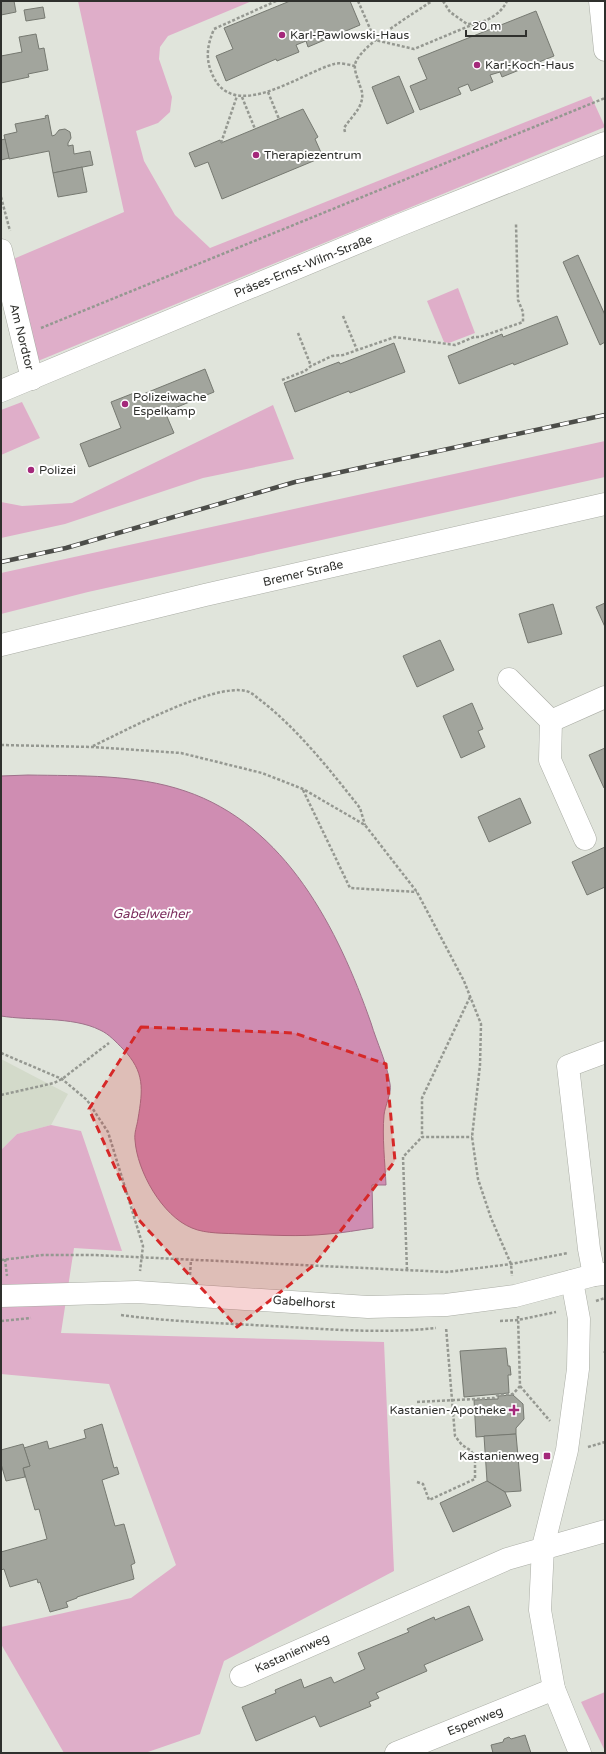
<svg xmlns="http://www.w3.org/2000/svg" width="606" height="1754" font-family="'Varela Round',sans-serif">
  <style>
    .built { fill: #d3daca }
    .green { fill: #dfaec9 }
    .water { fill: #cf8db2; stroke: #9f718a }
    .building { fill: #a2a59d; stroke: #767971 }
    .lines { fill: none; stroke-linecap: round; stroke-linejoin: round }
    .minor-casing { stroke: #aaada5; stroke-width: 23 }
    .major-casing { stroke: #aaada5; stroke-width: 23 }
    .path { stroke: #959891; stroke-width: 2.5; stroke-dasharray: 3 2; stroke-linecap: butt }
    .minor { stroke: #fff; stroke-width: 22 }
    .major { stroke: #fff; stroke-width: 22 }
    .rail-casing { stroke: #4c4d49; stroke-width: 4.5 }
    .rail { stroke: #fff; stroke-width: 3; stroke-dasharray: 9; stroke-linecap: butt }
    .marked { fill: #d62828; fill-opacity: 0.2; stroke: #d62828; stroke-width: 3; stroke-dasharray: 8 5; stroke-linejoin: round }
    .poi-dot { fill: #a4287a; stroke: #fff; stroke-width: 1.5 }
    .labels { text-anchor: middle; stroke-width: 4; stroke-linejoin: round; paint-order: stroke }
    .poi-label { font-size: 12px; fill: #2f302d; stroke: #fff; text-anchor: start }
    .street-label { font-size: 12px; fill: #2f302d; stroke: #fff }
    .water-label { font-size: 13px; font-style: italic; fill: #7c2e5e; stroke: #fff }
  </style>
  <rect width="100%" height="100%" fill="#e0e4db"/>
  <path class="built" d="M1,1059L68,1094L51,1125L17,1134L1,1150Z"/>
  <g class="green">
    <path d="M78,1H252L168,36L160,47L159,59L172,97L170,112L158,123L136,131L144,161L175,215L210,248L591,96L605,127L38,361L11,260L124,212Z"/>
    <path d="M458,288L475,333L449,343L444,342L427,301Z"/>
    <path d="M22,402L40,438L1,455V410Z"/>
    <path d="M273,405L294,459L203,478L65,524L1,538V502L22,506L72,503Z"/>
    <path d="M605,441V477L88,592L1,614V573Z"/>
    <path d="M51,1125L81,1131L122,1251L74,1248L61,1333L384,1342L394,1571L224,1661L200,1734L145,1753H64L1,1644V1627L131,1598L176,1565L109,1384L1,1374V1150L17,1134Z"/>
    <path d="M605,1692V1751L581,1702Z"/>
  </g>
  <path class="water" d="M28,775C80,776 135,774 185,791C286,825 338,929 371,1023C377,1043 387,1063 390,1084C392,1093 385,1105 384,1115C382,1137 385,1162 386,1185H372L373,1228C358,1230 343,1233 328,1234C299,1237 269,1235 240,1234C225,1233 206,1234 192,1228C162,1216 137,1171 135,1140C134,1133 137,1126 138,1119C143,1089 145,1072 123,1049C116,1042 109,1034 100,1030C72,1016 31,1021 1,1016V776Z"/>
  <g class="building">
    <path d="M1,1H14L16,12L1,15Z"/>
    <path d="M290,1H350L360,25L308,47L306,41L296,45L299,52L277,61L276,59L226,81L216,56L233,49L224,28Z"/>
    <path d="M43,7L45,18L26,21L24,10Z"/>
    <path d="M536,11L554,56L502,77L500,72L490,75L493,82L471,91L468,84L458,88L461,94L420,110L410,86L427,79L418,58Z"/>
    <path d="M36,34L39,49L44,48L48,70L28,74L29,77L1,83V56L22,52L19,37Z"/>
    <path d="M399,76L414,112L387,124L372,87Z"/>
    <path d="M303,109L318,137L315,139L323,157L222,199L208,162L195,167L189,153L220,140L221,143Z"/>
    <path d="M48,115L52,136L55,135L59,130L65,129L70,132L71,138L68,143V146L73,145L74,154L90,151L93,165L53,173L49,151L9,159L4,135L17,132L15,124L46,118L45,116Z"/>
    <path d="M5,139L9,158L1,160V140Z"/>
    <path d="M82,167L87,192L58,197L53,173Z"/>
    <path d="M578,255L605,315V342L600,345L563,262Z"/>
    <path d="M557,316L568,344L514,365L513,363L459,384L448,356L502,334L503,337Z"/>
    <path d="M394,343L405,372L350,393L349,391L295,412L284,383L339,362L340,364Z"/>
    <path d="M205,369L214,392L165,412L174,433L89,467L80,444L121,428L111,402L134,393L136,397Z"/>
    <path d="M605,603V627L596,607Z"/>
    <path d="M553,604L562,634L528,643L519,614Z"/>
    <path d="M440,640L454,670L417,687L403,656Z"/>
    <path d="M472,703L483,729L478,731L485,747L461,758L443,716Z"/>
    <path d="M605,748V788H604L589,755Z"/>
    <path d="M520,798L531,823L489,842L478,817Z"/>
    <path d="M605,847V887L587,895L572,862Z"/>
    <path d="M506,1348L508,1366H510L511,1375H508L509,1393L464,1397L460,1351Z"/>
    <path d="M513,1395L523,1404L524,1419L516,1428V1434L476,1437L474,1400L498,1399V1396Z"/>
    <path d="M102,1424L114,1468L117,1467L119,1474L102,1480L115,1526L124,1524L135,1563L131,1565L134,1579L77,1597V1598L66,1602L68,1607L50,1612L40,1582L38,1583L37,1579L10,1587L4,1569L1,1570V1552L47,1539L39,1509L35,1510L23,1468L30,1466L24,1448L47,1441L49,1449L86,1438L84,1430Z"/>
    <path d="M516,1434L521,1491L505,1492L487,1481L484,1436Z"/>
    <path d="M23,1444L30,1466L23,1468L25,1477L6,1481L1,1464V1450Z"/>
    <path d="M487,1481L505,1492L511,1506L453,1532L440,1503Z"/>
    <path d="M469,1606L483,1640L424,1665L427,1671L376,1693L379,1698L369,1702L371,1706L320,1727L315,1716L256,1741L242,1707L276,1693L275,1690L301,1679L304,1688L331,1677L334,1683L365,1669L358,1653L409,1632L407,1629L434,1617L435,1620Z"/>
    <path d="M525,1735L531,1753H493L491,1745L503,1742L504,1739L509,1737L511,1739Z"/>
  </g>
  <g class="lines">
    <defs>
      <g id="minor">
        <path d="M600,1L605,50"/>
        <path d="M1,250L32,379"/>
        <path d="M1,391L400,225L605,143"/>
        <path d="M509,679L551,721L550,760L585,839"/>
        <path d="M551,721L605,697"/>
        <path d="M594,1275L589,1249L568,1066L605,1052"/>
        <path d="M572,1281L579,1319L578,1369L567,1450L543,1547L540,1610L554,1689L580,1753"/>
        <path d="M1,1296L137,1292L368,1307L446,1305L515,1296L594,1275L605,1274"/>
        <path d="M241,1676L507,1559L605,1531"/>
        <path d="M396,1753L554,1689"/>
      </g>
      <path id="major" d="M1,645L205,595L605,504"/>
    </defs>
    <use href="#minor" class="minor-casing"/>
    <use href="#major" class="major-casing"/>
    <g class="path">
      <path d="M276,1L214,29C207,46 205,59 213,76C235,123 301,73 334,64C340,62 349,65 355,66"/>
      <path d="M358,1L375,40L414,49L474,24"/>
      <path d="M443,1L450,12L467,24C483,24 500,16 507,1"/>
      <path d="M268,92L279,119"/>
      <path d="M242,97L255,129"/>
      <path d="M345,132L344,128C353,114 368,104 360,86C358,79 354,71 355,65C357,47 416,12 432,1"/>
      <path d="M221,143L237,96"/>
      <path d="M1,197L10,231"/>
      <path d="M343,316L357,350"/>
      <path d="M41,328L605,98"/>
      <path d="M298,333L311,366"/>
      <path d="M282,380L305,371L311,366L332,356L343,355L395,337L455,345L474,337H480L523,322V312L518,300L516,224"/>
      <path d="M1,745L93,747L181,753L262,773L303,789L365,825L417,892L464,981L481,1024L480,1065L472,1137L478,1179L491,1218L511,1264L512,1276"/>
      <path d="M93,746C125,731 213,683 246,691C251,692 255,696 259,699C297,728 330,770 360,808L365,825"/>
      <path d="M303,790L350,888L417,892"/>
      <path d="M470,997L422,1098V1137H472"/>
      <path d="M1,1053L62,1079L87,1100L108,1132L143,1246L140,1271"/>
      <path d="M1,1095L54,1083L62,1079L109,1043"/>
      <path d="M5,1259L7,1276"/>
      <path d="M1,1260L43,1255H94L447,1272L511,1264L568,1253"/>
      <path d="M407,1270L403,1157L422,1137"/>
      <path d="M190,1275L191,1260"/>
      <path d="M596,1301L605,1298"/>
      <path d="M121,1315C171,1322 221,1323 271,1326C326,1329 381,1334 436,1328"/>
      <path d="M1,1321L31,1318"/>
      <path d="M500,1321L518,1320L556,1312"/>
      <path d="M604,1353L605,1352"/>
      <path d="M520,1386L550,1421"/>
      <path d="M417,1402L494,1398L498,1395L513,1394L520,1386L518,1316"/>
      <path d="M588,1447L605,1442"/>
      <path d="M417,1482L423,1484L429,1500L475,1479V1456L470,1450L462,1445L455,1436L446,1327"/>
    </g>
    <use href="#minor" class="minor"/>
    <use href="#major" class="major"/>
    <defs>
      <path id="rail" d="M1,562L66,548L295,482L605,415"/>
    </defs>
    <use href="#rail" class="rail-casing"/>
    <use href="#rail" class="rail"/>
  </g>
  <path class="marked" d="M141,1027L294,1033L386,1064L395,1161L314,1265L237,1327L138,1219L89,1109Z"/>
  <g class="poi-dot">
    <circle cx="282" cy="35" r="4"/>
    <circle cx="477" cy="65" r="4"/>
    <circle cx="256" cy="155" r="4"/>
    <circle cx="125" cy="404" r="4"/>
    <circle cx="31" cy="470" r="4"/>
    <path d="M512 1404h4v4h4v4h-4v4h-4v-4h-4v-4h4z"/>
    <rect x="543" y="1452" width="8" height="8" rx="2"/>
  </g>
  <g class="labels">
    <g class="poi-label">
      <text x="290" y="39">Karl-Pawlowski-Haus</text>
      <text x="485" y="69">Karl-Koch-Haus</text>
      <text x="264" y="159">Therapiezentrum</text>
      <text x="133" y="401">Polizeiwache<tspan x="133" dy="14">Espelkamp</tspan></text>
      <text x="39" y="474">Polizei</text>
      <text x="506" y="1414" text-anchor="end">Kastanien-Apotheke</text>
      <text x="539" y="1460" text-anchor="end">Kastanienweg</text>
    </g>
    <g class="street-label">
      <text transform="translate(303 266) rotate(-22)" y="4">Präses-Ernst-Wilm-Straße</text>
      <text transform="translate(22 337) rotate(76)" y="4">Am Nordtor</text>
      <text transform="translate(303 573) rotate(-13)" y="4">Bremer Straße</text>
      <text transform="translate(304 1302) rotate(4)" y="4">Gabelhorst</text>
      <text transform="translate(292 1653) rotate(-24)" y="4">Kastanienweg</text>
      <text transform="translate(475 1721) rotate(-22)" y="4">Espenweg</text>
    </g>
    <g class="water-label">
      <text x="151" y="918">Gabelweiher</text>
    </g>
  </g>
  <rect width="606" height="1754" fill="none" stroke="#2f302d" stroke-width="4"/>
  <path d="M466 30v6h60v-6" fill="none" stroke="#2f302d" stroke-width="2"/>
  <text x="472" y="30" font-size="12" fill="#2f302d" stroke="#ffffff" stroke-width="3" paint-order="stroke">20 m</text>
</svg>
